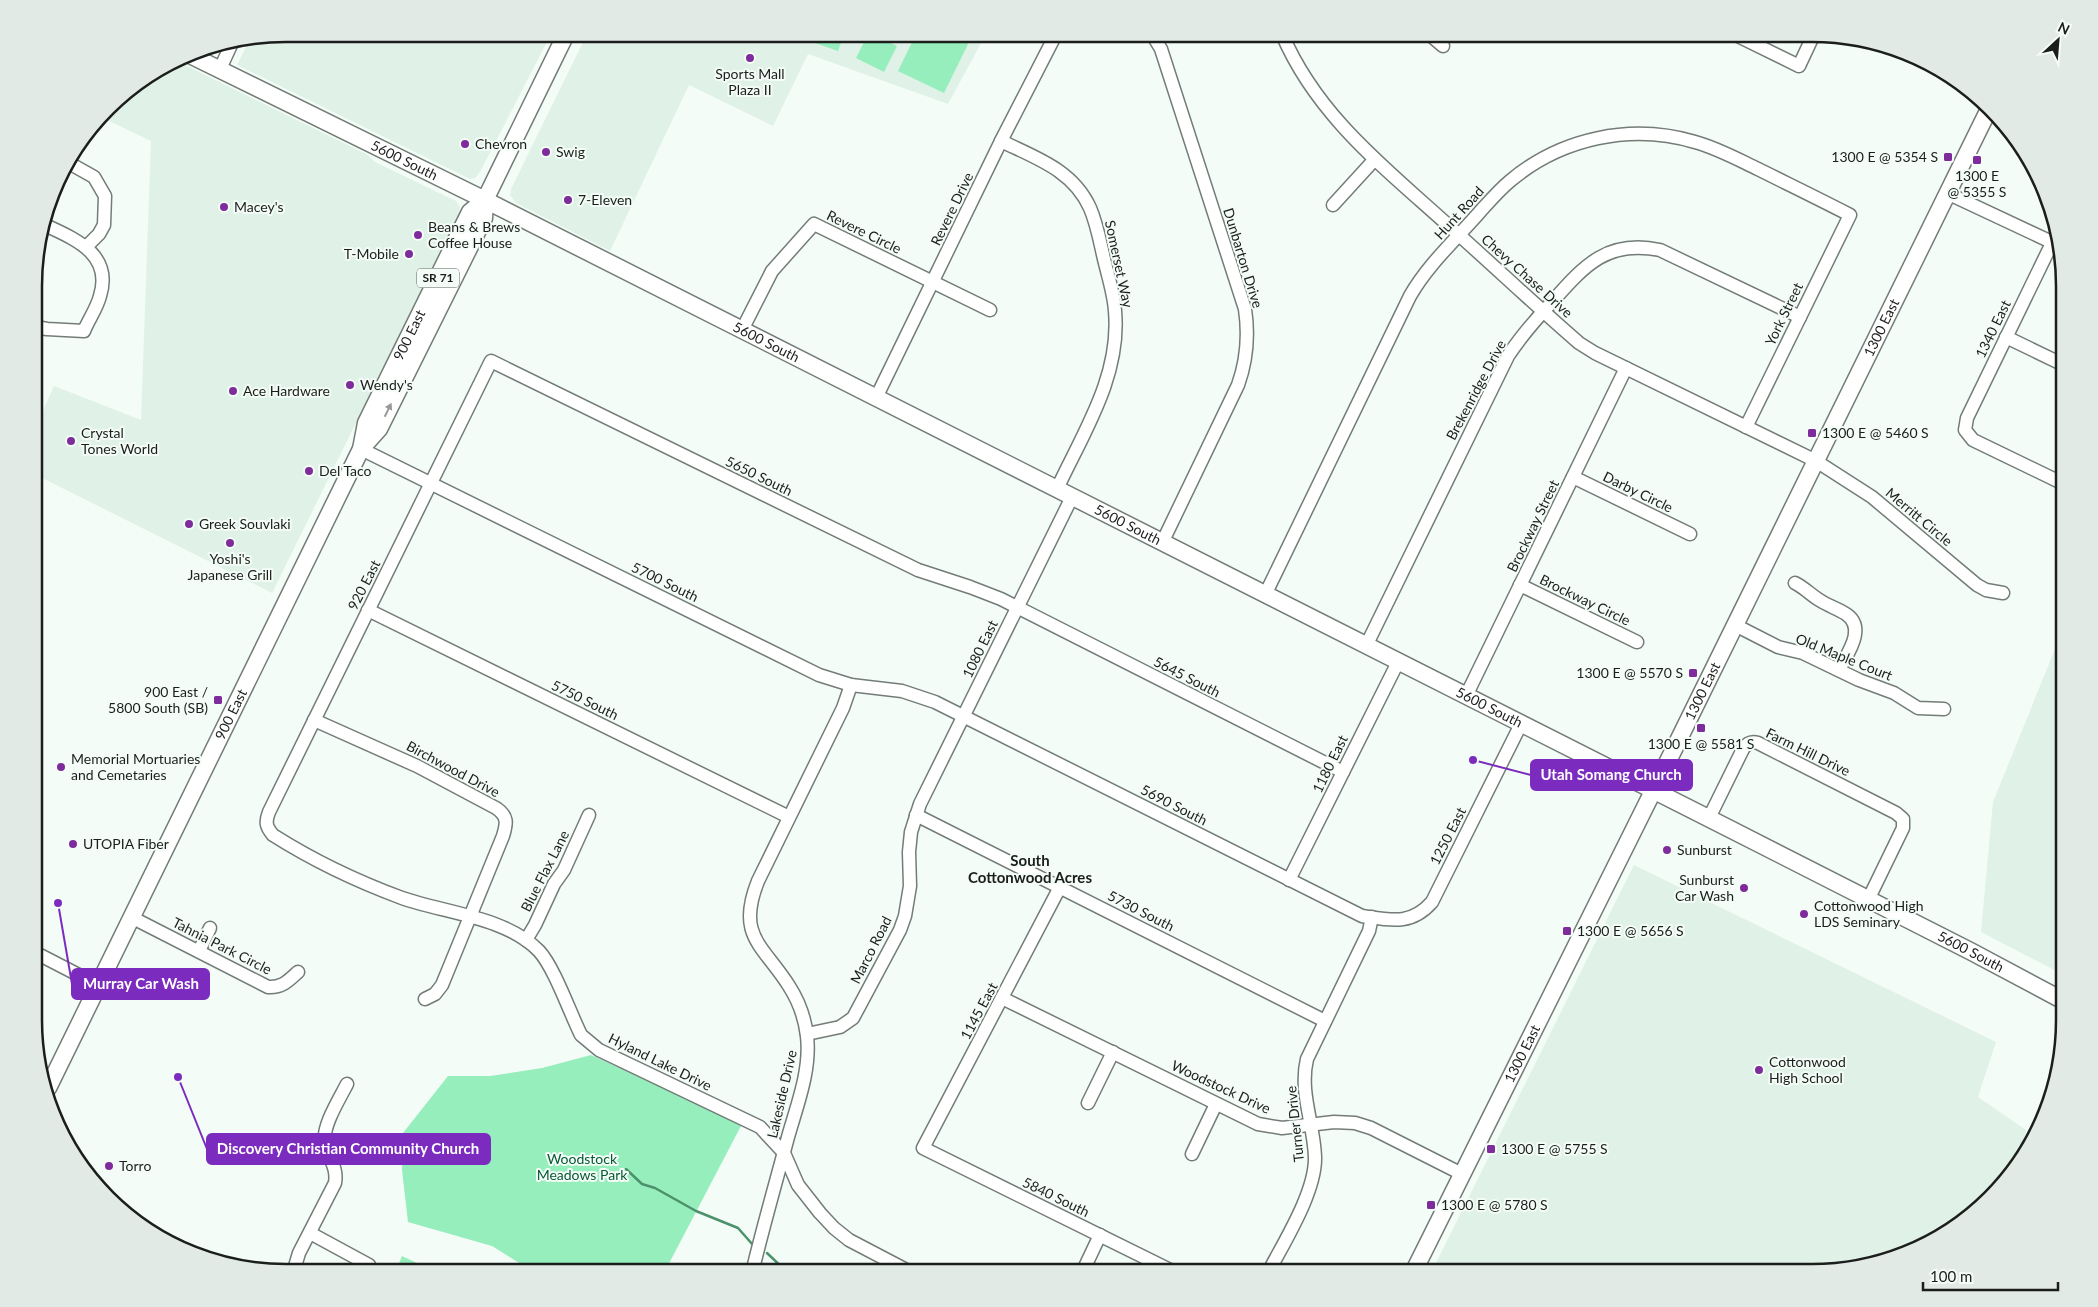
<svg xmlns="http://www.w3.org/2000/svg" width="2098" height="1307" font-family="Lato,sans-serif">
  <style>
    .built { fill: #e0f1e7 }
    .green { fill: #97eebd }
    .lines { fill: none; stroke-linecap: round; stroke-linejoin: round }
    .stream { stroke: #4b926c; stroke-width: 2.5 }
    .minor-casing { stroke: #747c77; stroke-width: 15 }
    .major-casing { stroke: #747c77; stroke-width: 19 }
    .minor { stroke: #fff; stroke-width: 12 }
    .major { stroke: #fff; stroke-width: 16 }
    .oneway { fill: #989a99 }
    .poi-dot { fill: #7e2c9b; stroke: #f3fcf6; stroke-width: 2 }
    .labels { text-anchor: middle; stroke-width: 4; stroke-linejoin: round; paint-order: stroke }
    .shield { fill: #f3fcf6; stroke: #5c615d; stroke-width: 1 }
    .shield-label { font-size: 12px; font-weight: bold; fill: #1b1e1c }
    .poi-label { font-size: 14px; fill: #1b1e1c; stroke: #f3fcf6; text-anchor: start }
    .street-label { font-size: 14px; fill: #1b1e1c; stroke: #f3fcf6 }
    .park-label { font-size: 14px; fill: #085937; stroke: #f3fcf6 }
    .neighbourhood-label { font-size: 15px; font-weight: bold; fill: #1b1e1c; stroke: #f3fcf6 }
    .rim { fill: none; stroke: #1b1e1c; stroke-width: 2.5 }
    .leader { fill: none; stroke: #7b2cbf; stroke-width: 2 }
    .callout-dot { fill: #7b2cbf; stroke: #f3fcf6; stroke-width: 2 }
    .callout { fill: #7b2cbf; stroke: #7b2cbf; stroke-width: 2 }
    .callout-label { font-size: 15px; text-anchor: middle; font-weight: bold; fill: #fff }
  </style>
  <rect width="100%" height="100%" fill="#f3fcf6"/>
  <g class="built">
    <path d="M287,34H551L480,172L475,178L470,179L237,65L249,41Z"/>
    <path d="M587,34H986L948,104L808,54L773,126L689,85L610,251L516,203L510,195L512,187Z"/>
    <path d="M177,61L368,155L375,162L456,201L460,208L459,214L272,593L36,475V426L54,386L141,420L151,141L103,118L120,97Z"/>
    <path d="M2064,627V975L1981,932L1993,802Z"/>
    <path d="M1634,865L1996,1042L1978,1097L2026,1130L2020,1163L1990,1199L1937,1239L1877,1265L1827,1273H1431Z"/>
  </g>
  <g class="green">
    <path d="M789,34H844L838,51Z"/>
    <path d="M868,34H872L897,46L884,72L856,58Z"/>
    <path d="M916,34H933L943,39L944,36L939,34H973L944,93L898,71Z"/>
    <path d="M591,1055L742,1124L664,1273H535L492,1246L408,1222L402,1170L403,1133L448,1076H490L542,1068Z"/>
    <path d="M402,1256L421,1265L417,1273H395Z"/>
  </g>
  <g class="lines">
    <g class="stream">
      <path d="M626,1169L642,1184L655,1188L696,1211L738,1228L753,1245"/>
      <path d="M767,1253L788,1273"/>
    </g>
    <defs>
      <g id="minor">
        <path d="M1152,34L1161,49L1245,309C1249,336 1247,360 1238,385L1162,543"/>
        <path d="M1282,34C1317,116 1385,168 1449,226C1493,265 1535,305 1579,343L1595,353L1816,461L1872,497L1977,585L1986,590L2003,593"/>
        <path d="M1429,34L1443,46"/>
        <path d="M1734,34L1799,66L1814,34"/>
        <path d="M220,69L231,45"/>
        <path d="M1001,141C1036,158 1073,170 1090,208C1097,224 1100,242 1104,259C1108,276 1114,294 1115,311C1121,376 1083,433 1057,489"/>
        <path d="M69,163L94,177L105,196L104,225L99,234L86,247"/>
        <path d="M1947,193L2060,246"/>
        <path d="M1333,205L1375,159"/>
        <path d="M2052,243L1967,418L1965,430L1973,440L2064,484"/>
        <path d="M36,327L47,329L84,331C89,319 97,308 100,296C113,254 75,239 45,225"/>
        <path d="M742,330L772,271L814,224L990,310"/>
        <path d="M2006,337L2064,365"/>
        <path d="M876,398L1001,141L1056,34"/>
        <path d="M361,449L819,675L851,685L902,691L935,702L1362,916C1390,920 1411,926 1432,902L1521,724"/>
        <path d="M1573,477L1690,534"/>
        <path d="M1795,583C1805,588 1812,596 1821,601C1829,606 1838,609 1846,614C1867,628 1847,654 1839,670"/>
        <path d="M1520,585L1637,642"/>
        <path d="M1265,595L1410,296C1427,266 1455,240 1478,214C1488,203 1498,191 1510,181C1561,138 1631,123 1695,142C1717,148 1737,159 1758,169C1788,184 1819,199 1850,215L1746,427"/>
        <path d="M368,610L789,817"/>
        <path d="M1735,625L1778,647L1803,653L1859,680L1894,693L1918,708L1944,709"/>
        <path d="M1366,646L1508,356C1521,336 1536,319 1552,302C1584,266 1607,239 1660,250L1800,317"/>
        <path d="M1466,696L1626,368"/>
        <path d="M314,720L417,766L496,808C508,816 507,823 503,836L442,985L435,994L425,999"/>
        <path d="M916,815L1325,1021"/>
        <path d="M1709,818L1743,749C1747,743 1751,741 1758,743L1896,813L1903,819V828L1868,900"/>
        <path d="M1289,880L1398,662"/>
        <path d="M1060,887L923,1148L1176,1273"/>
        <path d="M131,917L268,987C282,988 288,981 298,972"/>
        <path d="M526,940L535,925L554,884L564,870L589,815"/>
        <path d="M199,951L210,928"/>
        <path d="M36,953L98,985"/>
        <path d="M1002,998L1258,1124L1282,1128L1334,1122L1355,1123L1371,1128L1462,1174"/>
        <path d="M807,1034L840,1027L853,1018L900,930L905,916L910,886L909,852L911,832L920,804L1072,497"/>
        <path d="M1088,1103L1113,1052"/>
        <path d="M1192,1154L1216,1104"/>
        <path d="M310,1233L369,1265"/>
        <path d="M293,1273L299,1253L335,1183C338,1166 327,1157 325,1142C322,1126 340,1098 347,1084"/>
        <path d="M752,1273C763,1227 776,1182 788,1137C797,1105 811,1070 807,1036C805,1019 798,1000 789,986C763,945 736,936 758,881L843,708L851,685"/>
        <path d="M912,1273L849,1240L834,1228L820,1213L798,1185L784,1153L760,1127L599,1050L581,1035C570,1013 554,967 539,951C506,917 445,913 402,898C356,881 314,861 273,835C266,827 265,822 269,812L491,361L918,570L970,587L1001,599L1343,772"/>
        <path d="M1082,1273L1100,1235"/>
        <path d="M1268,1273C1284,1242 1316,1192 1315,1157C1314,1124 1299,1092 1307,1059L1369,931L1372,917"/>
      </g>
      <g id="major">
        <path id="s1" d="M188,54L485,200L1728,828L1972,952L2064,1001"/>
        <path d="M361,449L379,429L484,218L485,200L566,34"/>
        <path id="s2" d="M48,1088L361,449L366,423L470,212L485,200"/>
        <path id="s3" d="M1413,1273L1680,737L1989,109"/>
      </g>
    </defs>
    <use href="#minor" class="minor-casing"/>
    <use href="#major" class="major-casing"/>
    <use href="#minor" class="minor"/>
    <use href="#major" class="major"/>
  </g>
  <defs><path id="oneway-solid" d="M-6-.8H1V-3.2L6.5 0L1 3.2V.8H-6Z" transform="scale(1.25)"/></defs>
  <use class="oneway" href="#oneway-solid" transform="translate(388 410) rotate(-64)"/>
  <g class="poi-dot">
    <circle cx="750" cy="58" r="5"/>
    <circle cx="465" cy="144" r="5"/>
    <circle cx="546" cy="152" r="5"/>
    <rect x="1943" y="152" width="10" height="10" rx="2.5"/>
    <rect x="1972" y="155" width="10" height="10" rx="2.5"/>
    <circle cx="568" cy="200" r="5"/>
    <circle cx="224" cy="207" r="5"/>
    <circle cx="418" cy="235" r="5"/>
    <circle cx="409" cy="254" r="5"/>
    <circle cx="350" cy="385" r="5"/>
    <circle cx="233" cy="391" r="5"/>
    <rect x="1807" y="428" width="10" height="10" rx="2.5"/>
    <circle cx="71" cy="441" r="5"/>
    <circle cx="309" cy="471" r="5"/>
    <circle cx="189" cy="524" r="5"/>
    <circle cx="230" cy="543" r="5"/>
    <rect x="1688" y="668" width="10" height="10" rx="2.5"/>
    <rect x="213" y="695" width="10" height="10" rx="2.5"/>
    <rect x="1696" y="723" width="10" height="10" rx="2.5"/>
    <circle cx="61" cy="767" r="5"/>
    <circle cx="73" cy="844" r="5"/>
    <circle cx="1667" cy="850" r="5"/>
    <circle cx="1744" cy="888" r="5"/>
    <circle cx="1804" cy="914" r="5"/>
    <rect x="1562" y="926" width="10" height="10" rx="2.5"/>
    <circle cx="1759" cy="1070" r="5"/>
    <rect x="1486" y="1144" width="10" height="10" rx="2.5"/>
    <circle cx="109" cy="1166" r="5"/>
    <rect x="1426" y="1200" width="10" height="10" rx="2.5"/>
  </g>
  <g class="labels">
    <rect class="shield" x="417" y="268.5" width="42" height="19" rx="4"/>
    <g class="shield-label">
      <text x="438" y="282">SR 71</text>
    </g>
    <g class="poi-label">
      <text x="750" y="79" text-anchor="middle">Sports Mall<tspan x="750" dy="16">Plaza II</tspan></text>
      <text x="475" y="149">Chevron</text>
      <text x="556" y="157">Swig</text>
      <text x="1938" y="162" text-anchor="end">1300 E @ 5354 S</text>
      <text x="1977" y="181" text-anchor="middle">1300 E<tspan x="1977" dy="16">@ 5355 S</tspan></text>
      <text x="578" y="205">7-Eleven</text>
      <text x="234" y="212">Macey's</text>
      <text x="428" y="232">Beans &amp; Brews<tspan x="428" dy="16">Coffee House</tspan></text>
      <text x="399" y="259" text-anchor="end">T-Mobile</text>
      <text x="360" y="390">Wendy's</text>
      <text x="243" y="396">Ace Hardware</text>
      <text x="81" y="438">Crystal<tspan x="81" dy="16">Tones World</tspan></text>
      <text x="1822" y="438">1300 E @ 5460 S</text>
      <text x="319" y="476">Del Taco</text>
      <text x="199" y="529">Greek Souvlaki</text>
      <text x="230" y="564" text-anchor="middle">Yoshi's<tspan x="230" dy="16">Japanese Grill</tspan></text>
      <text x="1683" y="678" text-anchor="end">1300 E @ 5570 S</text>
      <text x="208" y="697" text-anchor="end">900 East /<tspan x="208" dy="16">5800 South (SB)</tspan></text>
      <text x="1701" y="749" text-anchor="middle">1300 E @ 5581 S</text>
      <text x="71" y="764">Memorial Mortuaries<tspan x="71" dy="16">and Cemetaries</tspan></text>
      <text x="83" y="849">UTOPIA Fiber</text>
      <text x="1677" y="855">Sunburst</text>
      <text x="1734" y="885" text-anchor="end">Sunburst<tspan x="1734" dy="16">Car Wash</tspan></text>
      <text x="1814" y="911">Cottonwood High<tspan x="1814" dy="16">LDS Seminary</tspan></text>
      <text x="1577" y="936">1300 E @ 5656 S</text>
      <text x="1769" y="1067">Cottonwood<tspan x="1769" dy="16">High School</tspan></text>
      <text x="1501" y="1154">1300 E @ 5755 S</text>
      <text x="119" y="1171">Torro</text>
      <text x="1441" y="1210">1300 E @ 5780 S</text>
    </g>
    <g class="street-label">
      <text dy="5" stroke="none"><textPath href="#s1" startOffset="241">5600 South</textPath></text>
      <text transform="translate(952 209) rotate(-64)" y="5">Revere Drive</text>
      <text transform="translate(1459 213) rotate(-48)" y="5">Hunt Road</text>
      <text transform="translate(864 232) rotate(26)" y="5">Revere Circle</text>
      <text transform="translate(1243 258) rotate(73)" y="5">Dunbarton Drive</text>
      <text transform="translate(1119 264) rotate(78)" y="5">Somerset Way</text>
      <text transform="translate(1527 276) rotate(42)" y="5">Chevy Chase Drive</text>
      <text transform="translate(1784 314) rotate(-64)" y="5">York Street</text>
      <text dy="5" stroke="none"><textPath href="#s3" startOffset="1055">1300 East</textPath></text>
      <text transform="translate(1993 329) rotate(-64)" y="5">1340 East</text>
      <text dy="5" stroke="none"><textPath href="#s2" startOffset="836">900 East</textPath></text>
      <text dy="5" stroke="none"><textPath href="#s1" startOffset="646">5600 South</textPath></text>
      <text transform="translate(1476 390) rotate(-62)" y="5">Brekenridge Drive</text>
      <text transform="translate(759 476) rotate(26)" y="5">5650 South</text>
      <text transform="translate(1638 492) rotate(26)" y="5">Darby Circle</text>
      <text transform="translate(1919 517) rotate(40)" y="5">Merritt Circle</text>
      <text dy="5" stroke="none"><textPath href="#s1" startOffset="1051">5600 South</textPath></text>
      <text transform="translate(1533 526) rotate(-64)" y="5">Brockway Street</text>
      <text transform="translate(665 582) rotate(26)" y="5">5700 South</text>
      <text transform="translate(364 585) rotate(-63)" y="5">920 East</text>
      <text transform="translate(1585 600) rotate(26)" y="5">Brockway Circle</text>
      <text transform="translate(980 649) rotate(-64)" y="5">1080 East</text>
      <text transform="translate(1844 657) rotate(22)" y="5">Old Maple Court</text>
      <text transform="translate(1187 677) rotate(27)" y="5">5645 South</text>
      <text dy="5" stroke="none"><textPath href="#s3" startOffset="650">1300 East</textPath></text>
      <text transform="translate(585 700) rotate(26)" y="5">5750 South</text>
      <text dy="5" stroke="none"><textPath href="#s1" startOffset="1456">5600 South</textPath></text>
      <text dy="5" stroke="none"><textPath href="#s2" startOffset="416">900 East</textPath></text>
      <text transform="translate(1808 752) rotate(26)" y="5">Farm Hill Drive</text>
      <text transform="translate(1330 764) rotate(-64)" y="5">1180 East</text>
      <text transform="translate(453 769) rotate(28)" y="5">Birchwood Drive</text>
      <text transform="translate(1174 805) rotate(27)" y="5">5690 South</text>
      <text transform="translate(1448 836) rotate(-63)" y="5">1250 East</text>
      <text transform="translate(545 871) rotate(-63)" y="5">Blue Flax Lane</text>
      <text transform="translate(1141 911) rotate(27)" y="5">5730 South</text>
      <text transform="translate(222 946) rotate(27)" y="5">Tahnia Park Circle</text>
      <text transform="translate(871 950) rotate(-63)" y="5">Marco Road</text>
      <text dy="5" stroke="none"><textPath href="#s1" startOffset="1996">5600 South</textPath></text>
      <text transform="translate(979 1011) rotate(-62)" y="5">1145 East</text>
      <text dy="5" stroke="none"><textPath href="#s3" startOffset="245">1300 East</textPath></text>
      <text transform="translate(660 1062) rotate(26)" y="5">Hyland Lake Drive</text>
      <text transform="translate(1221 1087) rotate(25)" y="5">Woodstock Drive</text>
      <text transform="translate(782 1094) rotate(-77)" y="5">Lakeside Drive</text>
      <text transform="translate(1295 1124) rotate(-96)" y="5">Turner Drive</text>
      <text transform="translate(1056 1197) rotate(26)" y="5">5840 South</text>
    </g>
    <g class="park-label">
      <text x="582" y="1164">Woodstock<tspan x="582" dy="16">Meadows Park</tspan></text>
    </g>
    <g class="neighbourhood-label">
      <text x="1030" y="866">South<tspan x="1030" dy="17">Cottonwood Acres</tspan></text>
    </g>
  </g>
  <path d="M0 0H2098V1307H0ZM286 42H1812A244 244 0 0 1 2056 286V1020A244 244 0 0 1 1812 1264H286A244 244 0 0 1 42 1020V286A244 244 0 0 1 286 42Z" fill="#e2eae5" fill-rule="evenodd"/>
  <path class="rim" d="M286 42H1812A244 244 0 0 1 2056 286V1020A244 244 0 0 1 1812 1264H286A244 244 0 0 1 42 1020V286A244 244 0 0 1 286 42Z"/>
  <path class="leader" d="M1473 760L1531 775M58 903L72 984M178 1077L207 1149"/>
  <g class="callout-dot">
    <circle cx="1473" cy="760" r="5"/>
    <circle cx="58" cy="903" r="5"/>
    <circle cx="178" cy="1077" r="5"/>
  </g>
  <g class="callout">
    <rect x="1531" y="760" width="161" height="30" rx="5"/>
    <rect x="72" y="969" width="137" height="30" rx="5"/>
    <rect x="207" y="1134" width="283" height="30" rx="5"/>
  </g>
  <g class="callout-label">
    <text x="1611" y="780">Utah Somang Church</text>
    <text x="141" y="989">Murray Car Wash</text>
    <text x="348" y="1154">Discovery Christian Community Church</text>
  </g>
  <g transform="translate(2058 40) rotate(26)" stroke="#f3fcf6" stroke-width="4" paint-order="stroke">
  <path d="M0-4L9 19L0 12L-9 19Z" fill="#1b1e1c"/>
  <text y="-8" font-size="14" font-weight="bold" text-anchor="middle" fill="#1b1e1c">N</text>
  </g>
  <path d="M1923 1282v8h135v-8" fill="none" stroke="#1b1e1c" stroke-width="2.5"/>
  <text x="1930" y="1282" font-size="15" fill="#1b1e1c" stroke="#f3fcf6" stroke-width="4" paint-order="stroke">100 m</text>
</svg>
